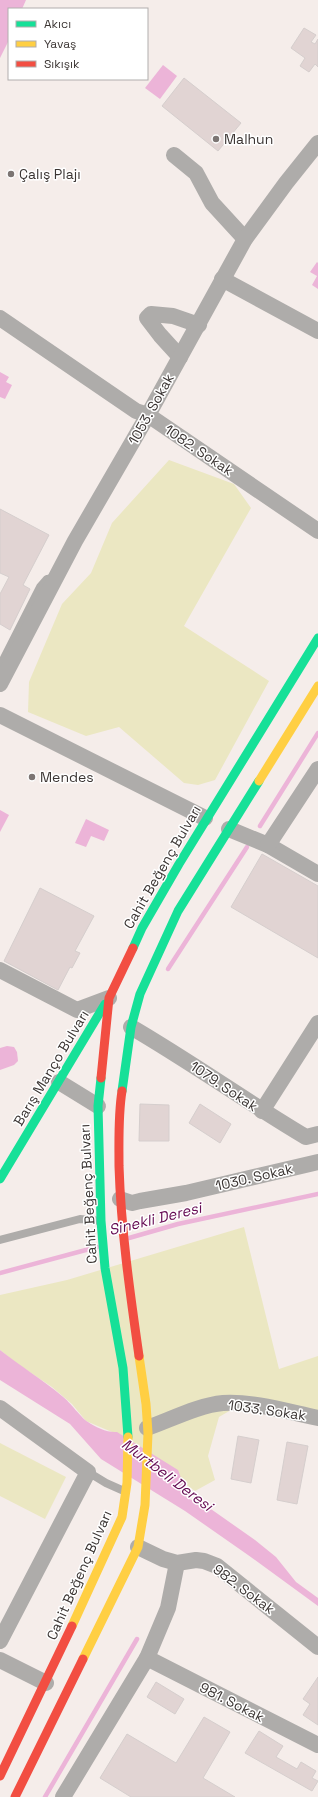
<svg xmlns="http://www.w3.org/2000/svg" width="318" height="1797" font-family="'Space Grotesk',sans-serif">
  <style>
    .green { fill: #ebe7c2 }
    .water { fill: #ecb4d8 }
    .lines { fill: none; stroke-linecap: round; stroke-linejoin: round }
    .stream { stroke: #ecb4d8; stroke-width: 4.5 }
    .building { fill: #e1d4d3; stroke: #d5cecd }
    .lane { stroke: #aeacaa; stroke-width: 8 }
    .street { stroke: #aeacaa; stroke-width: 16 }
    .fast { stroke: #16e098; stroke-width: 9 }
    .slow { stroke: #ffcf43; stroke-width: 9 }
    .jam { stroke: #f24e42; stroke-width: 9 }
    .poi-dot { fill: #7c7573; stroke: #fff; stroke-width: 1.5 }
    .labels { text-anchor: middle; stroke-width: 3; stroke-linejoin: round; paint-order: stroke }
    .poi-label { font-size: 14px; fill: #3b3533; stroke: #fff; text-anchor: start }
    .street-label { font-size: 14px; fill: #3b3533; stroke: #fff }
    .water-label { font-size: 15px; font-style: italic; fill: #650b53; stroke: #fff }
  </style>
  <rect width="100%" height="100%" fill="#f5edea"/>
  <g class="green">
    <path d="M169,460L234,484L251,508L184,626L269,681L215,780L198,785L184,783L119,727L86,736L28,712L29,682L62,604L91,573L112,523Z"/>
    <path d="M244,1227L279,1369L318,1356V1410L243,1403L219,1417L208,1456L215,1480L195,1491L112,1432L86,1421L72,1404L52,1387L19,1365L0,1350V1295L67,1280Z"/>
    <path d="M0,1443L66,1477L45,1519L0,1496Z"/>
  </g>
  <g class="water">
    <path d="M0,0H26L22,9H9V40L0,58Z"/>
    <path d="M163,65L177,76L160,99L145,88Z"/>
    <path d="M317,262L318,263V289L312,285L317,276L310,272Z"/>
    <path d="M0,372L9,377L6,382L12,385L5,399L0,397Z"/>
    <path d="M0,810L9,815L0,832Z"/>
    <path d="M86,819L109,830L104,841L91,836L86,847L75,843Z"/>
    <path d="M7,1046L14,1047L17,1052L18,1061L14,1065L0,1070V1048Z"/>
    <path d="M0,1350C20,1366 42,1379 62,1396C70,1402 82,1419 88,1422C95,1427 108,1433 117,1432L178,1470L189,1499L208,1507L255,1540L276,1557L296,1582L318,1598V1606L248,1555L185,1511L101,1459L70,1424L0,1380Z"/>
  </g>
  <g class="lines">
    <g class="stream">
      <path d="M260,826L318,733"/>
      <path d="M168,969L247,847"/>
      <path d="M129,1238L178,1224L318,1194"/>
      <path d="M0,1273L97,1247"/>
      <path d="M45,1797L137,1639"/>
    </g>
  </g>
  <g class="building">
    <path d="M304,28L316,35L311,42L315,44L318,39V67L315,64L309,72L300,66L305,58L291,48Z"/>
    <path d="M184,78L241,123L218,151L162,106Z"/>
    <path d="M0,509L49,535L23,585L30,589L10,630L0,624V594L9,577L0,573Z"/>
    <path d="M262,854L318,886V958L231,907Z"/>
    <path d="M40,888L94,916L75,951L80,953L72,968L70,967L58,990L4,961Z"/>
    <path d="M140,1104L169,1105V1141H139Z"/>
    <path d="M200,1104L231,1124L220,1143L189,1123Z"/>
    <path d="M238,1436L259,1440L251,1483L231,1479Z"/>
    <path d="M287,1442L308,1446L297,1504L277,1500Z"/>
    <path d="M318,1677V1725L303,1715L310,1704L303,1699Z"/>
    <path d="M156,1682L184,1699L175,1714L147,1697Z"/>
    <path d="M204,1717L230,1732L203,1778L235,1797H131L100,1778L127,1734L176,1763Z"/>
    <path d="M259,1731L283,1746L276,1757L297,1769L301,1762L316,1771L312,1778L318,1781L312,1791L245,1753Z"/>
  </g>
  <g class="lines">
    <g class="lane">
      <path d="M3,674L1,664L40,587L47,579L54,578"/>
      <path d="M0,1240L80,1219L101,1221"/>
      <path d="M88,1472L106,1483L124,1491"/>
    </g>
    <g class="street">
      <path d="M174,155L196,173L212,203L245,239"/>
      <path d="M222,279L318,331"/>
      <path d="M0,318L136,411L148,415L318,531"/>
      <path d="M180,357L160,335L147,318L151,314L173,316L199,325"/>
      <path d="M0,684L75,541L148,415L245,239L286,183L318,143"/>
      <path d="M0,715L205,818"/>
      <path d="M229,829L268,845L318,874"/>
      <path d="M268,845L318,769"/>
      <path d="M0,970L77,1010L109,998"/>
      <path d="M131,1027C191,1062 247,1102 306,1137L318,1134"/>
      <path d="M59,1082L98,1106"/>
      <path d="M262,1111L318,1023"/>
      <path d="M120,1199L132,1203L140,1201L186,1193L318,1162"/>
      <path d="M0,1408L88,1472L0,1641"/>
      <path d="M147,1428C170,1420 199,1405 223,1403C253,1401 289,1412 318,1418"/>
      <path d="M138,1547L163,1559L177,1563L196,1560L204,1561L217,1566L318,1647"/>
      <path d="M147,1658L318,1745"/>
      <path d="M0,1660L46,1683"/>
      <path d="M63,1797L147,1658L168,1608L177,1563"/>
    </g>
    <g class="fast">
      <path d="M133,948L142,928L179,864L318,638"/>
      <path d="M101,1078L98,1106L101,1221L105,1268L123,1368L128,1437"/>
      <path d="M122,1091L131,1027L140,994L178,911L259,781"/>
      <path d="M0,1179L105,1004"/>
    </g>
    <g class="slow">
      <path d="M259,781L318,686"/>
      <path d="M72,1626L122,1517L127,1483L128,1437"/>
      <path d="M83,1659L138,1547L145,1505L148,1433L146,1404L139,1356"/>
    </g>
    <g class="jam">
      <path d="M101,1078L109,998L133,948"/>
      <path d="M122,1091C118,1116 119,1140 119,1166C121,1230 130,1293 139,1356"/>
      <path d="M0,1776L72,1626"/>
      <path d="M15,1797L83,1659"/>
    </g>
  </g>
  <g class="poi-dot">
    <circle cx="216" cy="139" r="4"/>
    <circle cx="11" cy="174" r="4"/>
    <circle cx="32" cy="777" r="4"/>
  </g>
  <g class="labels">
    <g class="poi-label">
      <text x="224" y="144">Malhun</text>
      <text x="19" y="179">Çalış Plajı</text>
      <text x="40" y="782">Mendes</text>
    </g>
    <g class="street-label">
      <text transform="translate(151 409) rotate(-61)" y="5">1053. Sokak</text>
      <text transform="translate(199 450) rotate(34)" y="5">1082. Sokak</text>
      <text transform="translate(162 867) rotate(-60)" y="5">Cahit Beğenç Bulvarı</text>
      <text transform="translate(51 1068) rotate(-59)" y="5">Barış Manço Bulvarı</text>
      <text transform="translate(224 1086) rotate(34)" y="5">1079. Sokak</text>
      <text transform="translate(254 1177) rotate(-13)" y="5">1030. Sokak</text>
      <text transform="translate(88 1194) rotate(-93)" y="5">Cahit Beğenç Bulvarı</text>
      <text transform="translate(267 1410) rotate(8)" y="5">1033. Sokak</text>
      <text transform="translate(79 1575) rotate(-66)" y="5">Cahit Beğenç Bulvarı</text>
      <text transform="translate(244 1589) rotate(37)" y="5">982. Sokak</text>
      <text transform="translate(232 1702) rotate(27)" y="5">981. Sokak</text>
    </g>
    <g class="water-label">
      <text transform="translate(155 1219) rotate(-14)" y="5">Sinekli Deresi</text>
      <text transform="translate(167 1475) rotate(37)" y="5">Murtbeli Deresi</text>
    </g>
  </g>
  <rect x="8" y="8" width="140" height="72" fill="#ffffff" stroke="#b1aead"/>
  <rect x="16" y="21" width="20" height="6" fill="#16e098" stroke="#b1aead"/>
  <text x="44" y="28" font-size="12" fill="#3b3533">Akıcı</text>
  <rect x="16" y="41" width="20" height="6" fill="#ffcf43" stroke="#b1aead"/>
  <text x="44" y="48" font-size="12" fill="#3b3533">Yavaş</text>
  <rect x="16" y="61" width="20" height="6" fill="#f24e42" stroke="#b1aead"/>
  <text x="44" y="68" font-size="12" fill="#3b3533">Sıkışık</text>
</svg>
